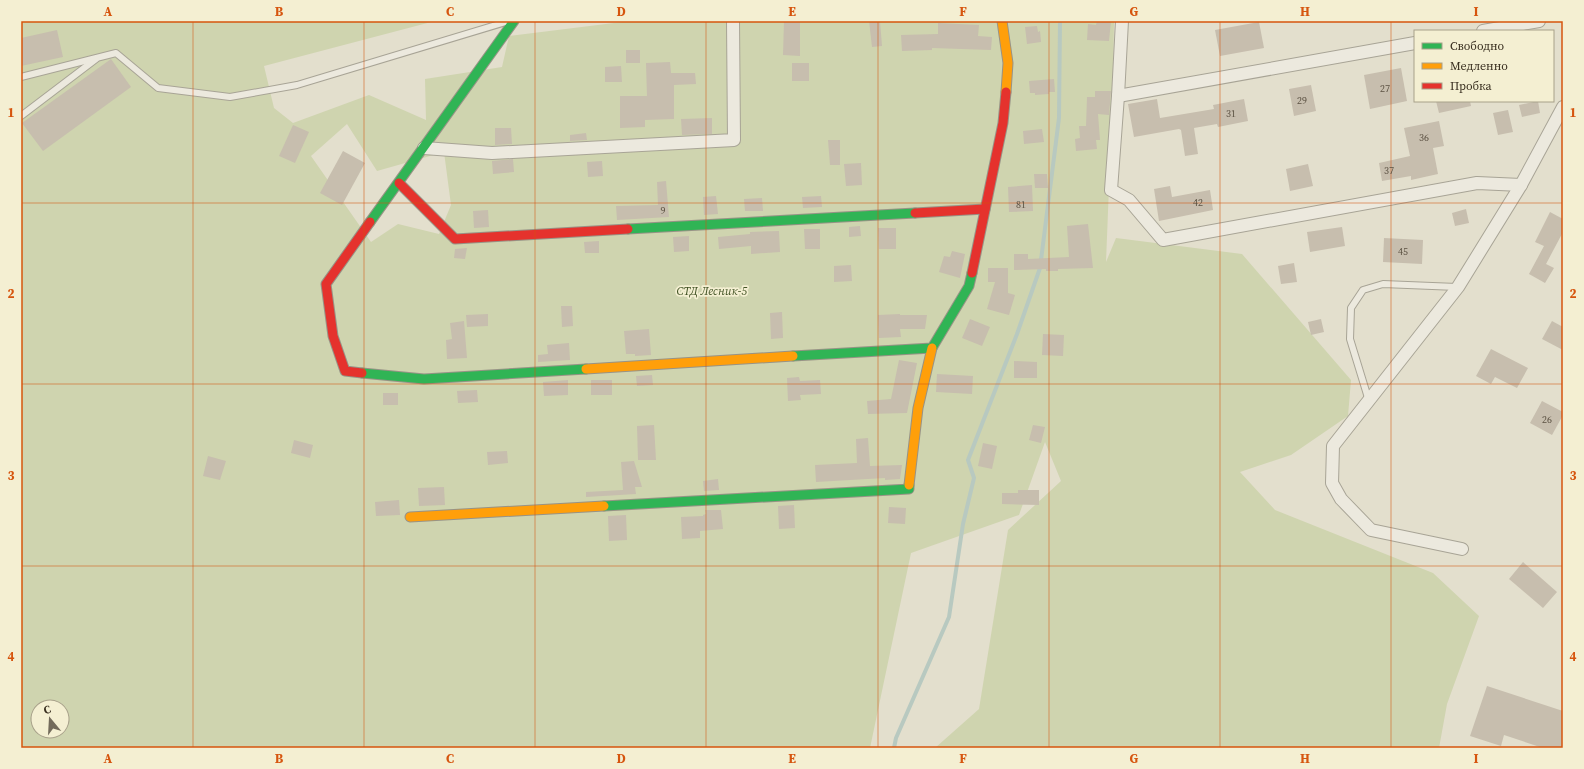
<svg xmlns="http://www.w3.org/2000/svg" width="1584" height="769" font-family="'Source Serif 4',serif">
  <style>
    .green { fill: #cfd4af; fill-rule: evenodd }
    .lines { fill: none; stroke-linecap: round; stroke-linejoin: round }
    .stream { stroke: #b8c9c0; stroke-width: 4 }
    .building { fill: #c7beae }
    .lane-casing { stroke: #a8a496; stroke-width: 8 }
    .street-casing { stroke: #a8a496; stroke-width: 14 }
    .fast-casing { stroke: #989386; stroke-width: 11 }
    .slow-casing { stroke: #989386; stroke-width: 11 }
    .jam-casing { stroke: #989386; stroke-width: 11 }
    .lane { stroke: #ece9de; stroke-width: 6 }
    .street { stroke: #ece9de; stroke-width: 12 }
    .fast { stroke: #30b455; stroke-width: 9 }
    .slow { stroke: #ff9f0a; stroke-width: 9 }
    .jam { stroke: #e5322d; stroke-width: 9 }
    .grid { fill: none; stroke: #d6550e; stroke-width: 1; stroke-opacity: 0.55 }
    .labels { text-anchor: middle; stroke-width: 3.5; stroke-linejoin: round; paint-order: stroke }
    .number-label { font-size: 10px; fill: #5b5142 }
    .park-label { font-size: 12px; font-style: italic; fill: #425325; stroke: #f4efd2 }
    .neatline { fill: none; stroke: #d6550e; stroke-width: 1.5 }
    .grid-label { font-size: 13px; text-anchor: middle; font-weight: bold; fill: #d6550e }
  </style>
  <rect width="100%" height="100%" fill="#e3dfcd"/>
  <path class="green" d="M21,21H435L264,66L274,108L293,123L369,95L426,120L425,79L502,67L509,36L630,21H1114L1113,86L1106,262L1116,238L1242,254L1351,380L1348,416L1291,455L1240,472L1275,510L1433,573L1479,616L1447,704L1439,748H935L979,709L1008,530L1061,481L1045,442L1019,515L911,553L870,748H21ZM347,124L377,171L444,152L451,205L439,234L398,224L371,242L311,156ZM38,707H62V731H38Z"/>
  <g class="lines">
    <path class="stream" d="M894,748L896,738L949,617L963,524L974,478L968,460L1017,334L1040,268L1059,118L1060,21"/>
  </g>
  <g class="building">
    <path d="M784,21H800V56L783,55Z"/>
    <path d="M869,21H880L882,46L872,47Z"/>
    <path d="M1097,21H1111L1109,41L1087,40L1088,24L1096,25Z"/>
    <path d="M1259,22L1264,48L1220,56L1215,30Z"/>
    <path d="M938,23L979,25L978,36L992,37L991,50L932,48V50L902,51L901,35L938,34Z"/>
    <path d="M1037,26L1038,32L1040,31L1041,42L1027,44L1025,27Z"/>
    <path d="M57,30L63,57L21,66V38Z"/>
    <rect x="626" y="50" width="14" height="13"/>
    <path d="M111,59L131,87L43,151L22,123Z"/>
    <path d="M670,62L671,73H695L696,84L674,85V119L645,120V127L620,128V96H647L646,63Z"/>
    <rect x="792" y="63" width="17" height="18"/>
    <path d="M621,66L622,82H605V67Z"/>
    <path d="M1401,68L1407,101L1370,109L1364,75Z"/>
    <path d="M1054,79L1055,92H1049V94L1035,95V93H1030L1029,81Z"/>
    <path d="M1311,85L1316,111L1294,116L1289,89Z"/>
    <path d="M1095,91H1111L1109,115L1098,114L1100,140H1096L1097,149L1076,151L1075,139L1080,138L1079,126H1086L1087,97H1095Z"/>
    <path d="M1157,99L1160,118L1214,109L1213,105L1244,99L1248,121L1218,127L1217,124L1194,128L1198,154L1185,156L1181,130L1179,129L1134,137L1128,104Z"/>
    <path d="M1436,101H1470L1471,106L1439,113Z"/>
    <path d="M1538,101L1540,113L1522,117L1519,105Z"/>
    <path d="M1508,110L1513,132L1498,135L1493,113Z"/>
    <path d="M712,118V134L682,135L681,119Z"/>
    <path d="M1439,121L1444,146L1433,148L1438,174L1411,180V176L1382,181L1379,163L1410,156L1404,128Z"/>
    <path d="M293,125L309,132L295,163L279,156Z"/>
    <path d="M495,128H511L512,144L495,145Z"/>
    <path d="M1042,129L1044,142L1024,144L1023,131Z"/>
    <path d="M586,133L587,140L570,141V135Z"/>
    <path d="M828,140H840V165H830Z"/>
    <path d="M343,151L365,163L342,205L320,193Z"/>
    <path d="M513,159L514,172L493,174L492,161Z"/>
    <path d="M602,161L603,176L588,177L587,162Z"/>
    <path d="M861,163L862,185L846,186L844,164Z"/>
    <path d="M1308,164L1313,186L1290,191L1286,169Z"/>
    <path d="M1034,174H1047L1048,188H1035Z"/>
    <path d="M666,181L669,217L617,220L616,206L658,205L657,182Z"/>
    <path d="M1032,185L1033,211L1009,212L1008,187Z"/>
    <path d="M1170,186L1172,197L1210,190L1213,210L1159,221L1154,189Z"/>
    <path d="M716,196L718,214L704,215L703,197Z"/>
    <path d="M821,196L822,207L803,208L802,197Z"/>
    <path d="M762,198L763,211H745L744,199Z"/>
    <path d="M1466,209L1469,223L1455,226L1452,213Z"/>
    <path d="M488,210L489,227L474,228L473,211Z"/>
    <path d="M1550,212L1563,219V232L1546,264L1554,268L1545,283L1529,274L1544,246L1535,242Z"/>
    <path d="M1088,224L1093,268L1058,269V271H1046V269L1014,270V254H1028V259L1069,257L1067,226Z"/>
    <path d="M860,226L861,236L849,237V227Z"/>
    <path d="M1342,227L1345,246L1310,252L1307,232Z"/>
    <path d="M878,228H896V249H879Z"/>
    <path d="M804,229H820V249H805Z"/>
    <path d="M779,231L780,252L751,254V246L719,249L718,237L750,234V232Z"/>
    <path d="M689,236V251L674,252L673,237Z"/>
    <path d="M1384,238L1423,240L1422,264L1383,262Z"/>
    <path d="M599,241V253H585L584,242Z"/>
    <path d="M467,248L465,259L454,258L455,249Z"/>
    <path d="M952,251L965,254L960,278L939,272L944,256L950,257Z"/>
    <path d="M1294,263L1297,282L1281,284L1278,266Z"/>
    <path d="M851,265L852,281L834,282V266Z"/>
    <path d="M988,268H1008V293L1015,295L1009,315L987,309L995,282H988Z"/>
    <path d="M561,306H572L573,326L562,327Z"/>
    <path d="M782,312L783,338L771,339L770,313Z"/>
    <path d="M488,314V326L467,327L466,315Z"/>
    <path d="M900,314V315H927L925,329H900L901,337L879,338L878,315Z"/>
    <path d="M970,319L990,327L982,346L962,338Z"/>
    <path d="M1321,319L1324,332L1311,335L1308,322Z"/>
    <path d="M464,321L467,358L447,359L446,340L452,339L450,323Z"/>
    <path d="M1552,321L1563,327V350L1542,339Z"/>
    <path d="M649,329L651,355L635,356V354H626L624,331Z"/>
    <path d="M1043,334L1064,335L1063,356L1042,355Z"/>
    <path d="M569,343L570,360L538,362V355L548,354L547,345Z"/>
    <path d="M1491,349L1528,368L1517,388L1495,377L1491,384L1476,376Z"/>
    <path d="M899,360L917,363L907,413L868,414L867,401L891,399Z"/>
    <path d="M1014,361L1037,362V378H1014Z"/>
    <path d="M937,374L973,376L972,394L936,392Z"/>
    <path d="M652,375L653,385L637,386L636,376Z"/>
    <path d="M799,377L800,381L820,380L821,394L800,395L801,400L788,401L787,378Z"/>
    <path d="M568,380V395L544,396L543,382Z"/>
    <rect x="591" y="380" width="21" height="15"/>
    <path d="M477,390L478,402L458,403L457,391Z"/>
    <rect x="383" y="393" width="15" height="12"/>
    <path d="M1542,401L1563,412V415L1552,435L1530,423Z"/>
    <path d="M654,425L656,460H638L637,426Z"/>
    <path d="M1033,425L1045,427L1041,443L1029,440Z"/>
    <path d="M868,438L870,466L902,465L900,479L885,480V478L816,482L815,465L857,463L856,439Z"/>
    <path d="M294,440L313,445L310,458L291,453Z"/>
    <path d="M983,443L997,446L992,469L978,466Z"/>
    <path d="M507,451L508,463L488,465L487,452Z"/>
    <path d="M208,456L226,461L220,480L203,476Z"/>
    <path d="M634,461L642,487H635L636,494L586,497V492L623,490L621,462Z"/>
    <path d="M718,479L719,490L704,491L703,481Z"/>
    <path d="M444,487L445,505L419,506L418,488Z"/>
    <path d="M1018,490H1039V505L1002,504V493H1018Z"/>
    <path d="M399,500L400,515L376,516L375,502Z"/>
    <path d="M794,505L795,528L779,529L778,506Z"/>
    <path d="M889,507L906,508L905,524L888,523Z"/>
    <path d="M705,510H721L723,529L700,531V538L682,539L681,517L703,516V515L706,514Z"/>
    <path d="M626,515L627,540L609,541L608,516Z"/>
    <path d="M1523,562L1557,592L1543,608L1509,579Z"/>
    <path d="M1487,686L1563,711V748H1543L1504,735L1501,746L1470,736Z"/>
  </g>
  <g class="lines">
    <defs>
      <g id="lane">
        <path d="M21,77L116,53L158,88L230,97L297,85L509,21"/>
        <path d="M21,116L96,59"/>
        <path d="M1369,401L1350,339L1351,308L1363,290L1383,284L1457,287"/>
      </g>
      <g id="street">
        <path d="M1122,21L1118,96L1111,190L1129,200L1163,240L1477,183L1521,185"/>
        <path d="M1483,31L1539,21"/>
        <path d="M1118,96L1415,43"/>
        <path d="M424,148L492,153L734,140L733,21"/>
        <path d="M1462,549L1371,530L1341,499L1332,483L1333,446L1458,287L1521,185L1563,107"/>
      </g>
      <g id="fast">
        <path d="M370,222L514,21"/>
        <path d="M628,229L915,213"/>
        <path d="M793,356L932,348L969,286L972,273"/>
        <path d="M362,373L424,379L586,369"/>
        <path d="M604,506L909,489V485"/>
      </g>
      <g id="slow">
        <path d="M1002,21L1008,63L1006,92"/>
        <path d="M586,369L793,356"/>
        <path d="M909,485L918,408L932,348"/>
        <path d="M410,517L604,506"/>
      </g>
      <g id="jam">
        <path d="M399,183L455,239L628,229"/>
        <path d="M915,213L985,209"/>
        <path d="M972,273L1003,123L1006,92"/>
        <path d="M362,373L345,371L333,336L326,284L370,222"/>
      </g>
    </defs>
    <use href="#lane" class="lane-casing"/>
    <use href="#street" class="street-casing"/>
    <use href="#fast" class="fast-casing"/>
    <use href="#slow" class="slow-casing"/>
    <use href="#jam" class="jam-casing"/>
    <use href="#lane" class="lane"/>
    <use href="#street" class="street"/>
    <use href="#fast" class="fast"/>
    <use href="#slow" class="slow"/>
    <use href="#jam" class="jam"/>
  </g>
  <path class="grid" d="M193,21V748M364,21V748M535,21V748M706,21V748M878,21V748M1049,21V748M1220,21V748M1391,21V748M21,203H1563M21,384H1563M21,566H1563"/>
  <g class="labels">
    <g class="number-label">
      <text x="1385" y="92">27</text>
      <text x="1302" y="104">29</text>
      <text x="1231" y="117">31</text>
      <text x="1424" y="141">36</text>
      <text x="1389" y="174">37</text>
      <text x="1198" y="206">42</text>
      <text x="1021" y="208">81</text>
      <text x="663" y="214">9</text>
      <text x="1403" y="255">45</text>
      <text x="1547" y="423">26</text>
    </g>
    <g class="park-label">
      <text x="712" y="295">СТД Лесник-5</text>
    </g>
  </g>
  <rect width="1584" height="769" fill="none" stroke="#f4efd2" stroke-width="44"/>
  <rect x="1414" y="30" width="140" height="72" fill="#f4efd2" stroke="#a8a18a"/>
  <rect x="1422" y="43" width="20" height="6" fill="#30b455" stroke="#a8a18a"/>
  <text x="1450" y="50" font-size="12" fill="#372d1e">Свободно</text>
  <rect x="1422" y="63" width="20" height="6" fill="#ff9f0a" stroke="#a8a18a"/>
  <text x="1450" y="70" font-size="12" fill="#372d1e">Медленно</text>
  <rect x="1422" y="83" width="20" height="6" fill="#e5322d" stroke="#a8a18a"/>
  <text x="1450" y="90" font-size="12" fill="#372d1e">Пробка</text>
  <g transform="translate(50 719) rotate(342)"><circle r="19" fill="#f4efd2" stroke="#a8a18a"/>
  <path d="M0-3L7 15L0 10L-7 15Z" fill="#736b5b"/>
  <text y="-6" font-size="11" font-weight="bold" text-anchor="middle" fill="#372d1e">С</text>
  </g>
  <rect x="22" y="22" width="1540" height="725" class="neatline"/>
  <g class="grid-label">
    <text x="108" y="16">A</text>
    <text x="279" y="16">B</text>
    <text x="450" y="16">C</text>
    <text x="621" y="16">D</text>
    <text x="792" y="16">E</text>
    <text x="963" y="16">F</text>
    <text x="1134" y="16">G</text>
    <text x="1305" y="16">H</text>
    <text x="1476" y="16">I</text>
    <text x="11" y="117">1</text>
    <text x="1573" y="117">1</text>
    <text x="11" y="298">2</text>
    <text x="1573" y="298">2</text>
    <text x="11" y="480">3</text>
    <text x="1573" y="480">3</text>
    <text x="11" y="661">4</text>
    <text x="1573" y="661">4</text>
    <text x="108" y="763">A</text>
    <text x="279" y="763">B</text>
    <text x="450" y="763">C</text>
    <text x="621" y="763">D</text>
    <text x="792" y="763">E</text>
    <text x="963" y="763">F</text>
    <text x="1134" y="763">G</text>
    <text x="1305" y="763">H</text>
    <text x="1476" y="763">I</text>
  </g>
</svg>
